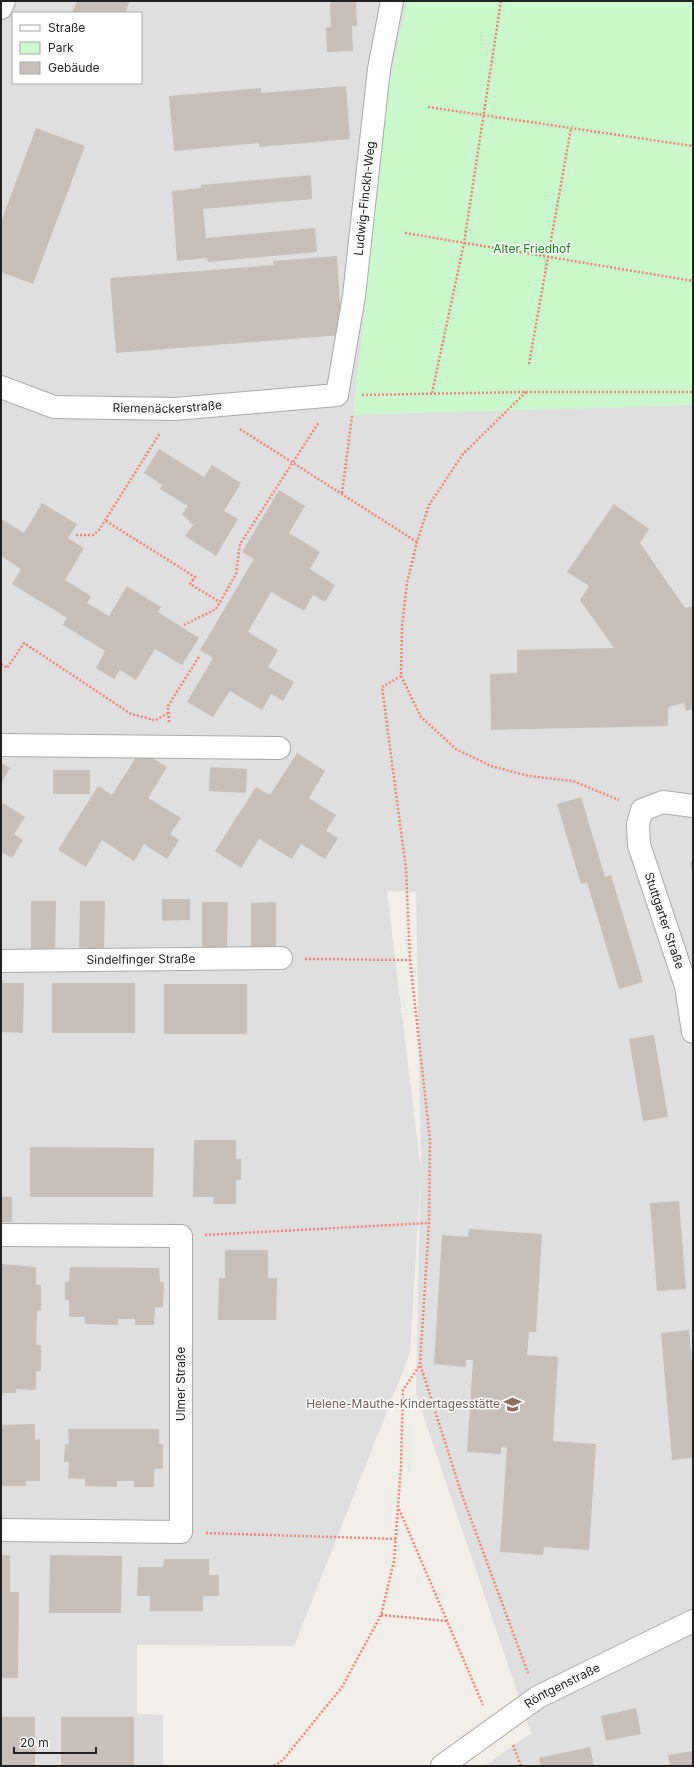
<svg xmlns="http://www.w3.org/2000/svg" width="694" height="1767" font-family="Inter,sans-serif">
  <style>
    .residential { fill: #e0dfdf; fill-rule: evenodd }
    .park { fill: #c8facc }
    .building { fill: #c7bfb8 }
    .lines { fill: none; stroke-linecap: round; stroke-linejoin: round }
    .minor-casing { stroke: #a9a9a9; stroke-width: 24 }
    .path { stroke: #fa8072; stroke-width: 2.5; stroke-dasharray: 2 2; stroke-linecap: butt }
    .minor { stroke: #fff; stroke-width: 22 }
    .labels { text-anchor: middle; stroke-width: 3; stroke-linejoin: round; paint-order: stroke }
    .street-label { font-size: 12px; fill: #222; stroke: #fff }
    .park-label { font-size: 12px; fill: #0c8416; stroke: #fff }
    .education-label { font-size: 12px; fill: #785e54; stroke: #fff; text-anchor: end }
  </style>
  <rect width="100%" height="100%" fill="#f2efe9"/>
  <path class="residential" d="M1,1H693V1766H485L531,1733L416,1394L420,1185L410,1353L294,1646L137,1645V1714L163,1715V1766H1ZM13,13H141V83H13ZM387,891L416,892L421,1164H420Z"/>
  <path class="park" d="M407,1H693V405L353,415L388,90Z"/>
  <g class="building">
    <path d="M77,1H130L125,13H72Z"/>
    <path d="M335,1H356L357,26H352L353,51L327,52L326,27H331L330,3Z"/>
    <path d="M346,86L350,139L259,147V143L174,151L169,96L261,88V93Z"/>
    <path d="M36,128L85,146L33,284L1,272V222Z"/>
    <path d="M311,175L312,199L203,209L206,238L315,228L317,252L208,262L207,258L177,261L172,191L201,188V185Z"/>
    <path d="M337,256L342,335L116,353L110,278L274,265L273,261Z"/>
    <path d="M159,449L204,477L212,465L241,483L224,511L238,519L216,556L185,536L193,525L182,514L188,506L160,489L162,485L144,473Z"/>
    <path d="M279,490L305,506L289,533L320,552L310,569L335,585L325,602L313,595L304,611L271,592L248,632L278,650L268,667L294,682L283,701L271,694L262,710L230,691L213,717L187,702L213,658L200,650L254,559L242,552Z"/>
    <path d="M42,503L77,524L68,538L84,548L65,580L91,596L87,603L109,616L127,586L161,607L158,612L199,638L182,665L155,649L136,680L120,670L114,679L96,668L105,651L63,625L67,618L12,584L21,569L1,556V519L24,533Z"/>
    <path d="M614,504L649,529L640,543L685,608L693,606V709L686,711L684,703L668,707V726L491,730L490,674L517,673V650L614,648L580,600L589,586L567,572Z"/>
    <path d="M140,751L167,767L148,798L181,818L170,834L179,840L167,859L144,844L134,861L102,840L86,867L58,850L98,786L112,795Z"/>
    <path d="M297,753L325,771L309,798L336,815L326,831L338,838L325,859L301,844L292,859L259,839L241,868L215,851L256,787L270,795Z"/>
    <path d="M1,763L10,768L1,783Z"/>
    <path d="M210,767L247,769L246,793L209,791Z"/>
    <rect x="53" y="770" width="37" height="24"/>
    <path d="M581,797L605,877L611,875L643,982L619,989L587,882L581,884L557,804Z"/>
    <path d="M1,802L25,817L14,834L23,840L12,858L1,852Z"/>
    <path d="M690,862H693V873H692Z"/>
    <path d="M162,899H190V920L162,921Z"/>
    <path d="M31,901H56L55,950H31Z"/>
    <path d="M80,901H105L104,951H79Z"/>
    <path d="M202,902H228L227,951H202Z"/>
    <path d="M276,902V951H251V903Z"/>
    <path d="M1,983H24L23,1033L1,1032Z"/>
    <rect x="52" y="983" width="83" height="50"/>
    <rect x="164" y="984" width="83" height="50"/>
    <path d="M654,1035L668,1117L643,1121L629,1039Z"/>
    <path d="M194,1140H236V1159H241V1180H236V1204H213L214,1197H193Z"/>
    <path d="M30,1147L154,1148L153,1197H30Z"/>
    <rect x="1" y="1197" width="11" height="25"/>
    <path d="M679,1201L686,1289L657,1291L650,1203Z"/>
    <path d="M469,1229L542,1234L536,1332H529L527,1355L558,1357L553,1441L596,1444L589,1550L544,1547L543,1555L500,1552L507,1448L501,1447V1454L467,1452L473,1360H466V1367L434,1364L442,1235L468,1237Z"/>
    <path d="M225,1250H268V1278H277L276,1320H218L219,1278H225Z"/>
    <path d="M1,1264L36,1267V1285H41V1311H37L36,1345H41V1371H36V1390L16,1389V1393H1Z"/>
    <path d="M70,1267L159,1268L160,1282H164L163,1307H155L154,1325H135V1319H118V1325L85,1324V1317H69V1300H65V1282H69Z"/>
    <path d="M689,1330L693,1374V1458L672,1460L661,1333Z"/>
    <path d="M35,1424V1440L40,1439V1481H26V1486H2L1,1425Z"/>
    <path d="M68,1429H159V1444H163V1469H154V1487H134V1481H117V1487L85,1486V1479L68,1478L69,1462H64L65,1444H69Z"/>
    <path d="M1,1555H10V1592H19L18,1678H1Z"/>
    <path d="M50,1555L122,1556L121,1613H49Z"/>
    <path d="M164,1559H209V1575H219V1596H203V1611H150V1596H137L138,1567H163Z"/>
    <path d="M636,1708L641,1734L606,1741L601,1716Z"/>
    <rect x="1" y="1717" width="34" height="49"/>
    <rect x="61" y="1717" width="73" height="49"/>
    <path d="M590,1747L594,1766H541L539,1758Z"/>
    <path d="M693,1751V1766H670L668,1755Z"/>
  </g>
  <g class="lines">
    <defs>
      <g id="minor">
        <path d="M1,8L4,1"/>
        <path id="s1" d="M1,387L54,407L175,409L337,395L354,296L379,69L392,1"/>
        <path d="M1,745L279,748"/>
        <path id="s2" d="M693,806L663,802L642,810L638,824L639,845L686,986L693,1032"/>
        <path id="s3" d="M1,961L281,958"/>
        <path d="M1,1235L181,1236V1532L1,1530"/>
        <path id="s4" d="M442,1766L538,1697L693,1621"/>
      </g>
    </defs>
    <use href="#minor" class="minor-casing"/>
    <g class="path">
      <path d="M428,107L693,146"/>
      <path d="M405,233L693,281"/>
      <path d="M529,364L571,128"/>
      <path d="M526,392L463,454L429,505L417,542L407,583L402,626L401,676L382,687L406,869L410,960L430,1140L429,1223L420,1364L462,1495L528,1673"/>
      <path d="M432,393L464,243L501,1"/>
      <path d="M362,395L526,392H693"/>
      <path d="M240,429L417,542"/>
      <path d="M342,493L352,416"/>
      <path d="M106,521L195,577L190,584L220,602"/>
      <path d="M76,535H93L99,530L160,433"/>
      <path d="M184,625L216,609L236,574L240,544L319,422"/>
      <path d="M1,664L7,668L24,643L131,714L154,720"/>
      <path d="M401,676L421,717L456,749L491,766L529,776L573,781L619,800"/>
      <path d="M156,720L168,713"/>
      <path d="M169,722L168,706L200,655"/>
      <path d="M305,959L410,960"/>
      <path d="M205,1235L429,1223"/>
      <path d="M399,1509L483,1705"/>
      <path d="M206,1533L396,1539"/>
      <path d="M381,1615L447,1621"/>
      <path d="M513,1745L521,1766"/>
      <path d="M274,1766L283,1760L342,1687L381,1615L394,1561L401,1466L403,1390L420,1365"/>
    </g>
    <use href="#minor" class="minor"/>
  </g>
  <defs>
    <symbol id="school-bare" viewBox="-9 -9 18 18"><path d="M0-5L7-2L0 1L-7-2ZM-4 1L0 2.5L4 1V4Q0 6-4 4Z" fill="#8d6e63" stroke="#fff" stroke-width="2.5" paint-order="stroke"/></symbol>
  </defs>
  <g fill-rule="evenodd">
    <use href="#school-bare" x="500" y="1392" width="25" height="25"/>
  </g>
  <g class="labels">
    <g class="street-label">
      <text dy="4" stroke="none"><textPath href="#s1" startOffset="539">Ludwig-Finckh-Weg</textPath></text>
      <text dy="4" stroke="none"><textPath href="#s1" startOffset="170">Riemenäckerstraße</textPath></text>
      <text dy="4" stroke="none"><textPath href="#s2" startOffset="168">Stuttgarter Straße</textPath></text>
      <text dy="4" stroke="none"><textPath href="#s3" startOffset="140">Sindelfinger Straße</textPath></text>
      <text transform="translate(181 1384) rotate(-90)" y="4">Ulmer Straße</text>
      <text dy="4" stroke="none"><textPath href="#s4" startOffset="145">Röntgenstraße</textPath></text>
    </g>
    <g class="park-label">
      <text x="532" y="253">Alter Friedhof</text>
    </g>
    <g class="education-label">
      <text x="500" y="1408">Helene-Mauthe-Kindertagesstätte</text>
    </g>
  </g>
  <rect width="694" height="1767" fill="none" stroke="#222222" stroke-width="4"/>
  <rect x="12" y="12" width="130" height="72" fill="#ffffff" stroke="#a7a7a7"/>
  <rect x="20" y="25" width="20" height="6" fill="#ffffff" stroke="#a7a7a7"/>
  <text x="48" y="32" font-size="12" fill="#222222">Straße</text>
  <rect x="20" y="42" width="20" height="12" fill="#c8facc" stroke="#a7a7a7"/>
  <text x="48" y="52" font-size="12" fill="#222222">Park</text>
  <rect x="20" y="62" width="20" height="12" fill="#c7bfb8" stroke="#a7a7a7"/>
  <text x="48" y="72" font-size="12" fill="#222222">Gebäude</text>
  <path d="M14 1747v6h82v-6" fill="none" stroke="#222222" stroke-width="2"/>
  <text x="20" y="1747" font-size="12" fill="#222222" stroke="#ffffff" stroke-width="3" paint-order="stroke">20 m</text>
</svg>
